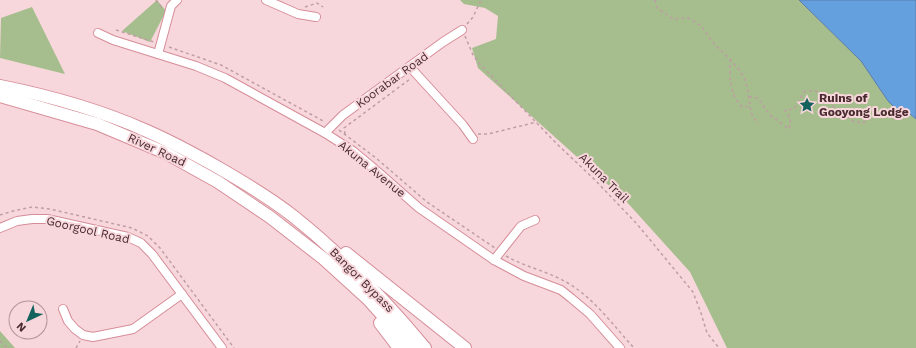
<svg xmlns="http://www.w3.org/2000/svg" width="916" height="348" font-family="'Work Sans',sans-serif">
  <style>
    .green { fill: #a6be8d }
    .water { fill: #63a0dd; stroke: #5b7da9 }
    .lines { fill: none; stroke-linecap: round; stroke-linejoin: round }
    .street-casing { stroke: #d68d98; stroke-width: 10 }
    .primary-casing { stroke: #d68d98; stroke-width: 14 }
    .path { stroke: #be9ea3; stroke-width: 1.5; stroke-dasharray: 3 3; stroke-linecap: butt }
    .street { stroke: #fff; stroke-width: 8 }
    .primary { stroke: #fff; stroke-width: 12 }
    .labels { text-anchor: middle; stroke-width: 4; stroke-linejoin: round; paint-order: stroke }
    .street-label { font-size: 12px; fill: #482a2f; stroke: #f8d7dc }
    .poi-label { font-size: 12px; font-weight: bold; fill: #482a2f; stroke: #f8d7dc; text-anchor: start }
  </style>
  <rect width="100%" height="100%" fill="#f8d7dc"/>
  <g class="green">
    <path d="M157,0L166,11L150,42L122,31Z"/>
    <path d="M460,0H799L861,61L888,101L896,109L903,108L916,119V348H727L690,272L625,200L478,68L472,48L496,39L498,16L485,8L464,4Z"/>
    <path d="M32,7L65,74L0,58L1,18Z"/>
    <path d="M0,331L15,348H0Z"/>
  </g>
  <path class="water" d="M799,0H916V119L903,108L896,109L888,101L861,61Z"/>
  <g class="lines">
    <defs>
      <g id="street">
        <path d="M266,0L298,14L316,17"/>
        <path d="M98,33L113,40L196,66L225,78L325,133L353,151L370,165L419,208L494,260L524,276L561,290L571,298L590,314L620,348"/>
        <path d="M158,54L171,6L177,0"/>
        <path d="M410,67L463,125L473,139"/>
        <path d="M325,133L343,115L443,42L462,30"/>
        <path d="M0,228L17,221L32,219H47L128,237L141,243L152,254L222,348"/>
        <path d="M494,260L521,226L535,220"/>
        <path d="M63,309L68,321L75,329L83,335L93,337L133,329L182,294"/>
      </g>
      <g id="primary">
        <path d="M0,86C50,96 100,110 147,131C172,142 196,155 219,168C245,183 270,198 293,216C342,255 385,300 425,348"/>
        <path d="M0,96L97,124L166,153L218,182L270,217L324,259L368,299L412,348"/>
        <path d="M346,253L465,348"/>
        <path d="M380,323L399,348"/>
      </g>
    </defs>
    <use href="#street" class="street-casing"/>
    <use href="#primary" class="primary-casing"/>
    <g class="path">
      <path d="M156,0L162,8"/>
      <path d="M655,0L657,8L673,19L689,18L701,26L715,45L725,54L737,67L744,77L748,90L751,113L758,124"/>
      <path d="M305,7L317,3L323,7"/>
      <path d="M467,24L473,17L481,0"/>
      <path d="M116,30L154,42"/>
      <path d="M465,36L473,55L479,63L557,144L595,180L637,224L693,292L701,313L707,333L719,348"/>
      <path d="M169,47L221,65L325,122"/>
      <path d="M730,59C730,77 729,93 741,106L750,107"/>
      <path d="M749,97L758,98L770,115L789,129C792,121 790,117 785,110L794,109L805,91H815L824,94L830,104L853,121L863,123L873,117L881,116L892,109"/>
      <path d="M339,130L376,158L427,202L495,248"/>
      <path d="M345,134L344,128L410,79"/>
      <path d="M478,134H488L537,122"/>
      <path d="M0,215L13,211L32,207L50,209L132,228L148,236L160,248L234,348"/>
      <path d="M506,256C525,267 547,271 566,282C593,297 613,325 634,348"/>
      <path d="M0,341L7,348"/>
      <path d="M76,348L80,341"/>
    </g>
    <use href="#street" class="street"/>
    <use href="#primary" class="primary"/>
  </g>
  <defs>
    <symbol id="sight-bare" viewBox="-9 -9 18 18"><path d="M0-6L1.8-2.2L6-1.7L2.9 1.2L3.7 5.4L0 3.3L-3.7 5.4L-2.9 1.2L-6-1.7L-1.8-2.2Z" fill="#14625e" stroke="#f8d7dc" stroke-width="2.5" paint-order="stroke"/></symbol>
  </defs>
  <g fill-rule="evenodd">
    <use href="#sight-bare" x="796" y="94" width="22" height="22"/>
  </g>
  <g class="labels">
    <g class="street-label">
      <text transform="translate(392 80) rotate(-36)" y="4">Koorabar Road</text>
      <text transform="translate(157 150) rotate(25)" y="4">River Road</text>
      <text transform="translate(372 169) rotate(39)" y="4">Akuna Avenue</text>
      <text transform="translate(604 178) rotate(45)" y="4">Akuna Trail</text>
      <text transform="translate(88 230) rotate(13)" y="4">Goorgool Road</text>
      <text transform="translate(362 280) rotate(45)" y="4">Bangor Bypass</text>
    </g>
    <g class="poi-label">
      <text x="819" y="102">Ruins of<tspan x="819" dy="14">Gooyong Lodge</tspan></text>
    </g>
  </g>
  <g transform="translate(28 320) rotate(224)"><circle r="19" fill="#f8d7dc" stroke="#b29297"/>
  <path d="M0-3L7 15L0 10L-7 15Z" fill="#14625e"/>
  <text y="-6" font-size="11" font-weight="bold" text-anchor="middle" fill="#482a2f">N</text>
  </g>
</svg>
